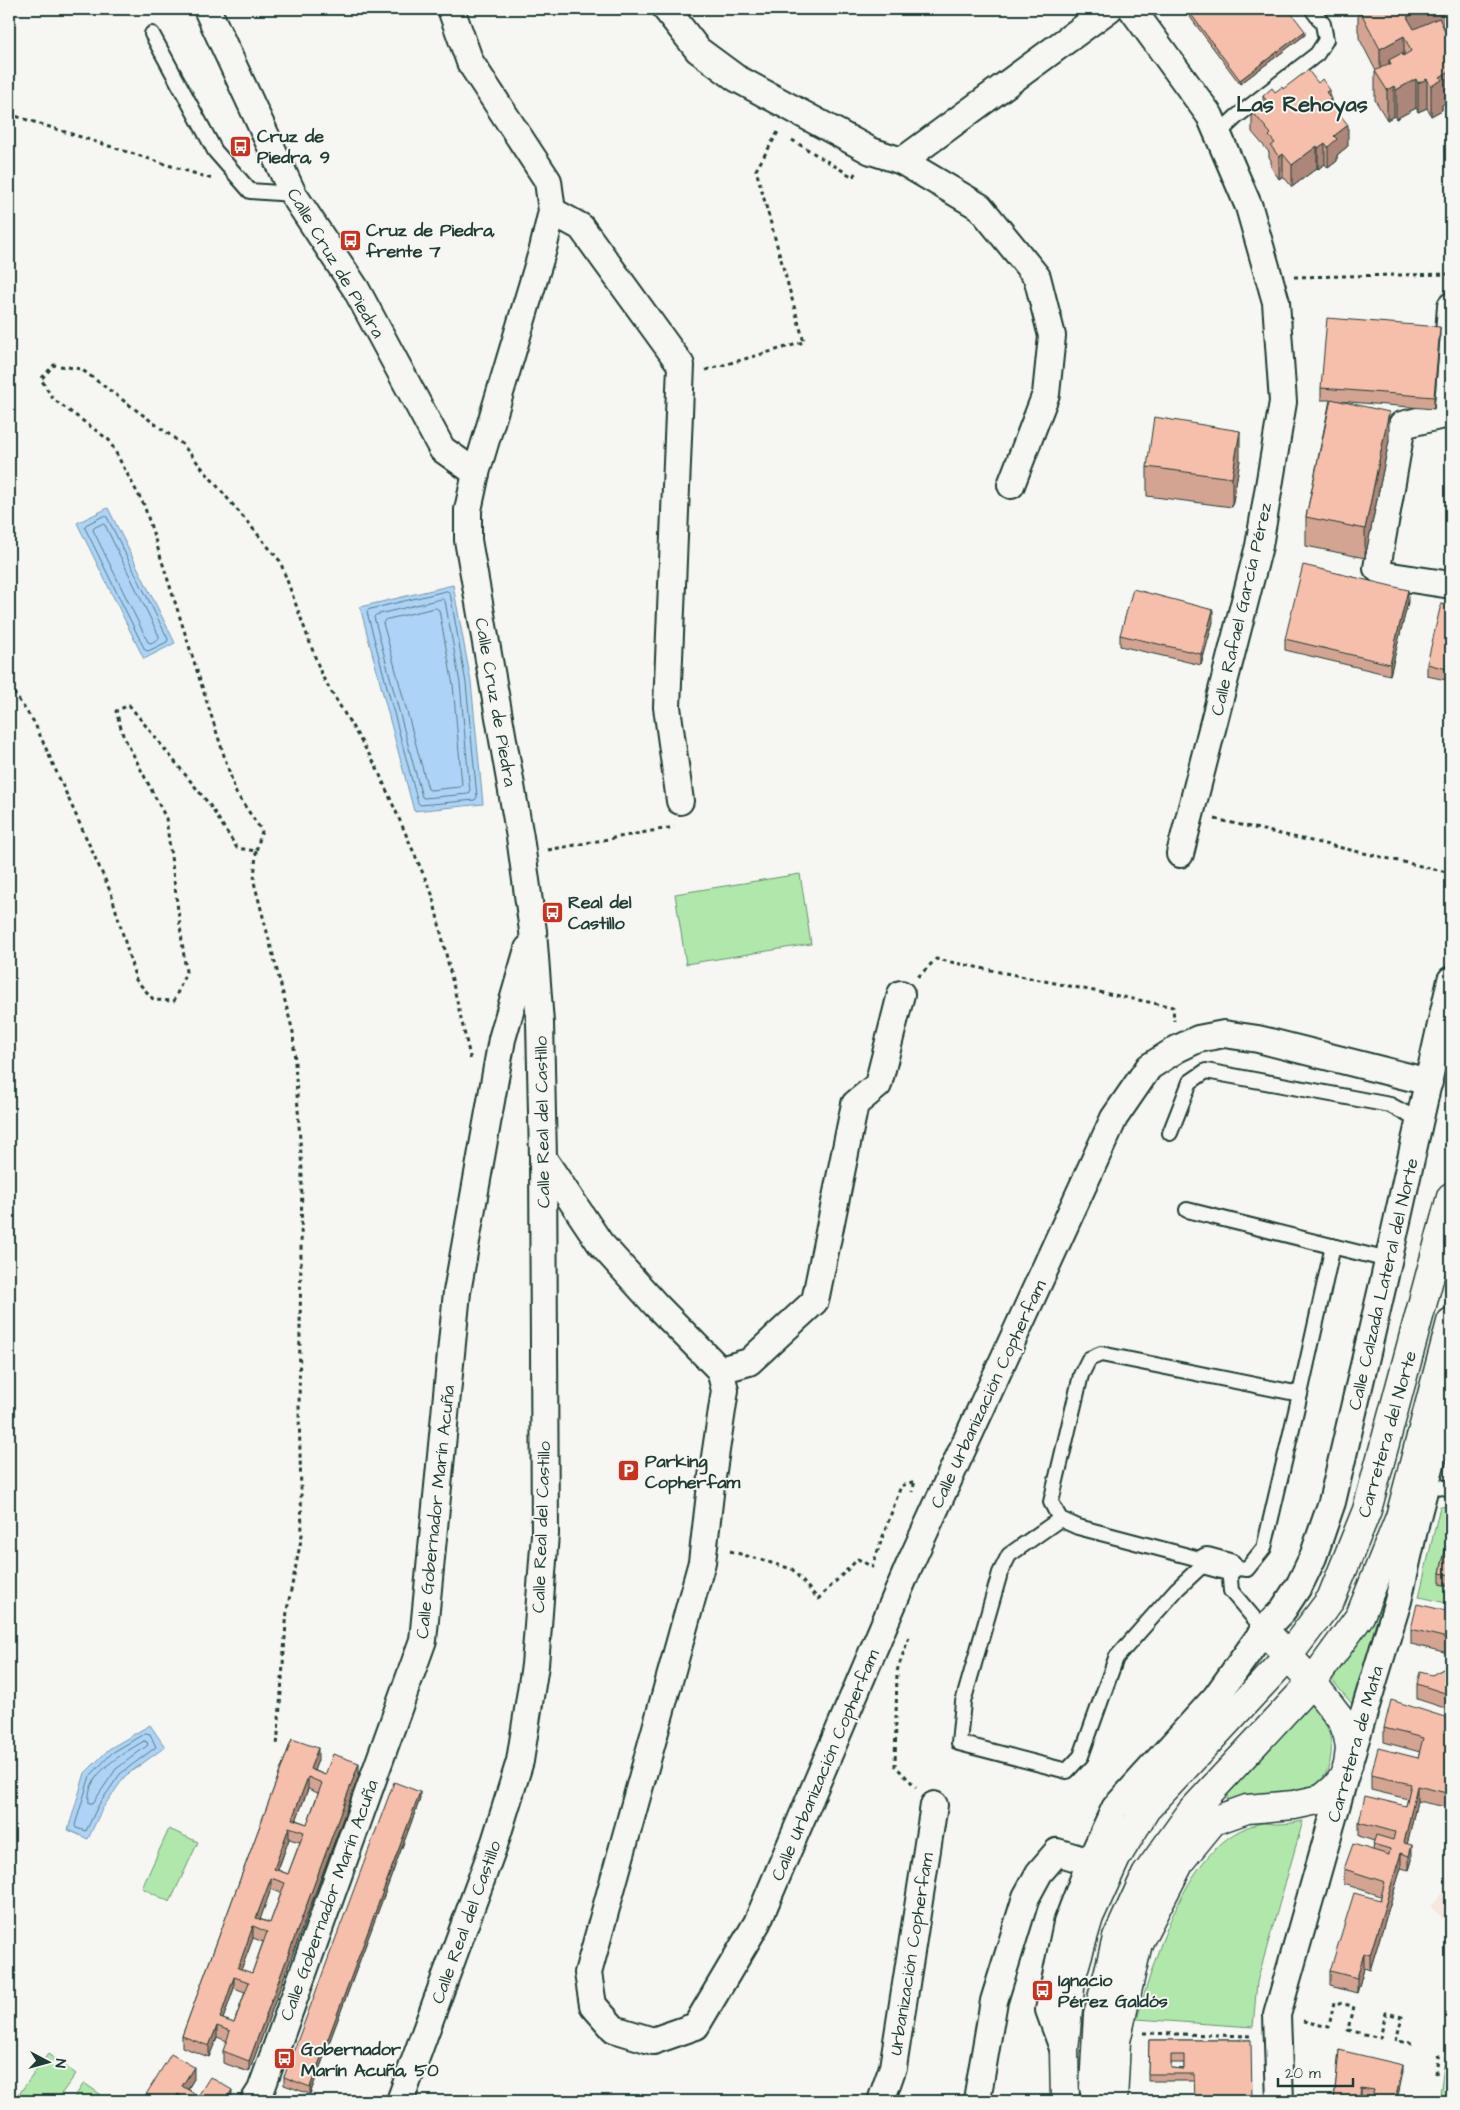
<svg xmlns="http://www.w3.org/2000/svg" width="1460" height="2110" font-family="'Architects Daughter',sans-serif">
  <style>
    .built { fill: #f6e6dd }
    .green { fill: #b0e8ac; stroke: #689270 }
    .water { fill: #add4f7; stroke: #7498a9 }
    .lines { fill: none; stroke-linecap: round; stroke-linejoin: round }
    .shore { stroke: #587982; stroke-width: 1 }
    .service-casing { stroke: #1f3d34; stroke-width: 18 }
    .minor-casing { stroke: #1f3d34; stroke-width: 30 }
    .tertiary-casing { stroke: #1f3d34; stroke-width: 31 }
    .path { stroke: #1f3d34; stroke-width: 3; stroke-dasharray: 4 4; stroke-linecap: butt }
    .service { stroke: #f6f6f2; stroke-width: 14 }
    .minor { stroke: #f6f6f2; stroke-width: 26 }
    .tertiary { stroke: #f6f6f2; stroke-width: 28 }
    .wall { fill: #d4a493; stroke: #1f3d34; fill-rule: evenodd }
    .shaded-wall { fill: #ac8678; stroke: #1f3d34 }
    .building { fill: #f6bfab; stroke: #1f3d34; fill-rule: evenodd }
    .labels { text-anchor: middle; stroke-width: 4; stroke-linejoin: round; paint-order: stroke }
    .poi-label { font-size: 18px; font-weight: bold; fill: #1f3d34; stroke: #f6f6f2; text-anchor: start }
    .street-label { font-size: 18px; fill: #1f3d34; stroke: #f6f6f2 }
    .district-label { font-size: 22px; font-weight: bold; fill: #1f3d34; stroke: #f6f6f2 }
  </style>
  <rect width="100%" height="100%" fill="#f6f6f2"/>
  <filter id="ink" filterUnits="userSpaceOnUse"><feTurbulence type="fractalNoise" baseFrequency=".02" numOctaves="2"/><feDisplacementMap in="SourceGraphic" scale="10" xChannelSelector="R" yChannelSelector="G"/><feConvolveMatrix kernelMatrix="1 2 1 2 8 2 1 2 1" color-interpolation-filters="sRGB"/></filter>
  <g filter="url(#ink)">
    <path class="built" d="M1451,1884V1927L1431,1907Z"/>
    <g class="green">
      <path d="M800,874L811,944L686,964L675,894Z"/>
      <path d="M1440,1506L1451,1508V1536L1440,1584L1451,1587V1604L1419,1597Z"/>
      <path d="M1388,1582H1390L1358,1711L1332,1680L1368,1626Z"/>
      <path d="M1310,1704C1325,1720 1333,1733 1331,1755C1327,1795 1293,1791 1263,1793C1251,1794 1240,1798 1229,1800L1227,1799L1228,1794Z"/>
      <path d="M1303,1821L1257,1982L1253,2027L1137,2019C1155,1958 1187,1840 1258,1824C1263,1822 1271,1824 1276,1824C1285,1824 1294,1823 1303,1821Z"/>
      <path d="M169,1829L198,1842L170,1902L142,1888Z"/>
      <path d="M1446,2052L1451,2053V2101H1439Z"/>
      <path d="M48,2054L76,2074L56,2101H14Z"/>
      <path d="M84,2083L110,2101H72Z"/>
    </g>
    <g class="water">
      <path d="M108,508L175,643L144,659L77,523Z"/>
      <path d="M453,585L471,682L483,804L414,811L360,607Z"/>
      <path d="M150,1725L165,1747L125,1776L102,1809L88,1839L68,1830L85,1773L109,1749Z"/>
    </g>
    <g class="lines">
      <g class="shore">
        <path d="M104,516L107,517L168,639L167,642L148,651L145,650L85,528L86,525Z"/>
        <path d="M102,524L105,525L159,636V639L151,643L148,642L93,530L94,528Z"/>
        <path d="M447,591L450,593L466,683L477,797L475,800L420,805L418,803L367,612L368,610Z"/>
        <path d="M442,599L445,601L460,683L470,792L468,794L424,798L422,797L374,617L376,615Z"/>
        <path d="M436,608L439,610L453,685L462,785L460,787L430,790L428,789L383,623L385,620Z"/>
        <path d="M146,1733L150,1734L156,1747L120,1774L98,1806L86,1831L76,1828L75,1825L90,1776L112,1753Z"/>
        <path d="M144,1741L147,1742L148,1745L116,1769L93,1803H89C85,1773 123,1754 144,1741Z"/>
      </g>
      <defs>
        <g id="service">
          <path d="M152,34L215,151L250,191L293,194"/>
          <path d="M1218,134L1236,117L1317,54L1326,40L1323,24L1312,9"/>
          <path d="M1170,1133L1190,1082L1206,1071L1390,1105L1420,1121"/>
          <path d="M1187,1210L1388,1260"/>
          <path d="M1300,1394L1333,1246"/>
          <path d="M1425,1484L1451,1489"/>
          <path d="M1060,1519L1009,1555L1000,1573L963,1702L959,1743L1067,1771L1081,1756L1116,1658L1177,1589L1207,1561"/>
          <path d="M1207,1561L1078,1527L1060,1519L1051,1502L1081,1375L1089,1359L1101,1354L1300,1394L1264,1548L1247,1569L1229,1567L1231,1591L1264,1630"/>
        </g>
        <g id="minor">
          <path d="M207,9L293,194L356,289L442,449L476,473"/>
          <path d="M666,9L698,50L736,78L871,151L902,161L980,207L1037,277L1052,336L1046,394L1011,485"/>
          <path d="M1132,9L1210,116L1249,207L1276,302L1283,402L1259,546L1180,854"/>
          <path d="M902,161L1109,9"/>
          <path d="M552,211L581,227L681,365L667,707L680,801"/>
          <path d="M1443,415L1451,306"/>
          <path d="M1451,416L1443,415L1402,425L1377,568L1385,575L1451,585"/>
          <path d="M543,1158L600,1243L656,1305L720,1370L725,1390L712,1477L702,1562L588,1973L593,2005L614,2029L653,2041L696,2026L757,1923L909,1566L1114,1118L1149,1067L1177,1049L1198,1039L1224,1034L1258,1039L1429,1082"/>
          <path d="M720,1370L749,1362L815,1301L855,1104L878,1085L901,994"/>
          <path d="M1207,1561L1229,1567"/>
          <path d="M1064,2051L1049,2010L1067,1923L1090,1862L1115,1808L1216,1697L1264,1630L1283,1610L1300,1584L1313,1557L1332,1502L1383,1284L1451,980"/>
          <path d="M254,2101L261,2090L423,1640L457,1292L502,1039L528,949"/>
          <path d="M400,2101L495,1842L520,1761L535,1665L545,1534L543,1158L540,1023L533,931L520,837L468,540V510L476,473L543,249L552,211L548,181L470,62L451,9"/>
          <path d="M881,2101L893,2067L934,1805"/>
          <path d="M978,2101V2094L994,2001L1026,1897L1039,1873L1057,1852L1090,1862"/>
          <path d="M1280,2101L1277,2015L1348,1765L1398,1601L1416,1521L1451,1388"/>
        </g>
        <g id="tertiary">
          <path d="M1065,2101L1064,2051L1071,1978L1089,1917L1116,1858L1146,1809L1288,1656L1331,1599L1367,1510L1451,1197"/>
          <path d="M1097,2101L1094,2087L1098,2015L1117,1938L1146,1875L1192,1811L1312,1682L1360,1616L1400,1517L1451,1322"/>
          <path d="M1113,2101L1116,2041L1138,1943L1181,1860L1213,1821L1247,1809L1294,1805L1322,1799L1335,1788L1343,1778L1348,1765L1350,1749L1348,1736L1343,1722L1312,1682L1264,1630"/>
        </g>
      </defs>
      <use href="#service" class="service-casing"/>
      <use href="#minor" class="minor-casing"/>
      <use href="#tertiary" class="tertiary-casing"/>
      <g class="path">
        <path d="M9,114L212,179"/>
        <path d="M792,140L853,177L856,172"/>
        <path d="M1294,277L1451,274"/>
        <path d="M706,370L804,342L756,170L778,132L780,133"/>
        <path d="M9,686L34,722L111,893L136,980L154,1000L174,1001L186,972L166,818L123,735L116,711L129,705L209,804L237,848L256,851L262,831L236,793L144,505L109,440L53,399L41,379L54,365L81,369L182,444L280,561L322,676L376,766L432,894L471,1061"/>
        <path d="M1215,819L1451,873"/>
        <path d="M548,850L674,827"/>
        <path d="M256,851L254,882L293,1032L302,1171L299,1411L302,1535L287,1610L277,1747"/>
        <path d="M918,977L936,959L1173,1007L1174,1021"/>
        <path d="M730,1551L792,1569L818,1599L858,1559L872,1567L901,1486L915,1481L912,1492"/>
        <path d="M909,1637L897,1671L895,1766L916,1787"/>
        <path d="M1303,2021L1329,2027L1334,2002L1353,2006L1348,2030L1380,2038L1386,2013L1402,2017L1396,2041L1412,2043"/>
        <path d="M1143,2033L1252,2036"/>
        <path d="M1436,2074L1439,2051"/>
      </g>
      <use href="#service" class="service"/>
      <use href="#minor" class="minor"/>
      <use href="#tertiary" class="tertiary"/>
    </g>
    <g class="wall">
      <path d="M1184,9H1288L1305,35L1240,84Z"/>
      <path d="M1358,9H1445V25L1443,26L1442,110L1431,116L1427,108L1418,112L1416,108L1396,119L1394,116L1387,120L1375,100V71H1376L1359,38V33L1358,31Z"/>
      <path d="M1275,92L1330,98L1331,102L1348,146L1337,155V161L1328,168L1325,164L1318,169L1317,168L1292,187L1283,176L1279,179L1271,167V160L1269,157V152L1252,132V111L1263,103V96Z"/>
      <path d="M1440,338L1434,409L1338,401L1389,441L1365,558L1306,546V517L1330,400H1321V388Z"/>
      <path d="M1240,460L1232,507L1147,496V467Z"/>
      <path d="M1408,602L1390,675L1285,650V639Z"/>
      <path d="M1451,606V681L1427,676V664Z"/>
      <path d="M1213,622L1201,665L1120,646V635Z"/>
      <path d="M1451,1524V1587L1440,1584V1573Z"/>
      <path d="M1451,1612V1710L1417,1699V1684L1445,1668L1448,1653L1411,1644V1629Z"/>
      <path d="M1451,1719V1808L1417,1801L1407,1844L1412,1860L1409,1870L1401,1868L1370,1970L1364,1968L1357,1993L1330,1986V1971L1380,1900L1381,1896L1344,1884V1869L1373,1850L1374,1841L1359,1836V1822L1406,1806L1408,1799L1371,1790V1775L1418,1758L1420,1752L1384,1742V1728Z"/>
      <path d="M292,1739L318,1760L314,1770L325,1775H359L249,2072L223,2063V2051L227,2041L217,2037L209,2057L182,2047V2036ZM308,1789L318,1793L307,1824L296,1820ZM289,1839L300,1842L288,1874L278,1870ZM271,1889L281,1893L270,1923L260,1919ZM253,1938L263,1942L252,1973L241,1970ZM234,1988L245,1992L234,2023L223,2019Z"/>
      <path d="M420,1799L310,2094L284,2085V2077Z"/>
      <path d="M1149,2040H1251L1194,2081H1148ZM1171,2063H1184V2069L1171,2068Z"/>
      <path d="M1339,2050L1403,2072L1372,2098L1361,2095L1334,2101Z"/>
      <path d="M194,2079L188,2089L198,2096L232,2101H142Z"/>
    </g>
    <g class="shaded-wall">
      <path d="M1424,9H1445V25L1409,45L1407,17Z"/>
      <path d="M1305,31V35L1240,84V80Z"/>
      <path d="M1404,36V66L1391,64L1389,60V74L1380,78V49Z"/>
      <path d="M1451,70V100L1442,105V110L1431,116V86L1440,77Z"/>
      <path d="M1416,79V108L1396,119V90Z"/>
      <path d="M1427,79V108L1418,112V83Z"/>
      <path d="M1394,86V116L1387,120V90Z"/>
      <path d="M1330,90V99H1331V120L1326,92Z"/>
      <path d="M1348,125V146L1337,155V161L1328,168V147L1334,136Z"/>
      <path d="M1325,143V164L1318,169V148Z"/>
      <path d="M1317,146V168L1292,187V165Z"/>
      <path d="M1283,154V176L1279,179V157Z"/>
      <path d="M1440,327V338L1434,409V397Z"/>
      <path d="M1389,412V441L1365,558V529Z"/>
      <path d="M1240,431V460L1232,507V478Z"/>
      <path d="M1408,590V602L1390,675V664Z"/>
      <path d="M1213,610V622L1201,665V654Z"/>
      <path d="M318,1748V1760L311,1779L310,1769Z"/>
      <path d="M359,1763V1775L249,2072V2061Z"/>
      <path d="M308,1777V1789L293,1829L292,1819Z"/>
      <path d="M1417,1786V1801L1405,1854L1404,1843Z"/>
      <path d="M420,1792V1799L310,2094V2087Z"/>
      <path d="M289,1827V1839L274,1880V1869Z"/>
      <path d="M1412,1845V1860L1409,1870V1856Z"/>
      <path d="M1401,1853V1868L1370,1970V1955Z"/>
      <path d="M271,1878V1889L257,1928L256,1918Z"/>
      <path d="M253,1926V1938L238,1978V1968Z"/>
      <path d="M1364,1953V1968L1357,1993V1978Z"/>
      <path d="M234,1977V1988L220,2027V2018Z"/>
      <path d="M217,2026V2037L209,2057V2046Z"/>
      <path d="M1403,2065V2072L1397,2101H1395Z"/>
      <path d="M194,2067V2079L182,2098V2086Z"/>
      <path d="M1361,2088V2095L1360,2101H1359Z"/>
      <path d="M232,2090V2101H225Z"/>
      <path d="M178,2094V2101H173Z"/>
    </g>
    <g class="building">
      <path d="M1187,9H1288L1305,31L1240,80Z"/>
      <path d="M1359,9H1424L1407,17L1414,29L1439,18L1451,44V70L1440,77L1442,80L1431,86L1427,79L1418,83L1416,79L1396,90L1394,86L1387,90L1375,71L1388,64H1391L1389,60L1402,53L1403,56L1411,51L1404,36L1380,49Z"/>
      <path d="M1308,70L1318,83L1322,79L1330,90L1326,92L1331,99L1329,100L1348,125L1334,136L1337,139L1328,147L1325,143L1318,148L1317,146L1292,165L1283,154L1279,157L1271,146L1275,143L1269,136L1271,134L1252,111L1266,100L1263,96L1272,88L1275,92L1282,87L1283,89Z"/>
      <path d="M1327,318L1440,327L1434,397L1321,388Z"/>
      <path d="M1331,399L1389,412L1365,529L1306,517Z"/>
      <path d="M1154,417L1240,431L1232,478L1147,467Z"/>
      <path d="M1303,565L1408,590L1390,664L1285,639Z"/>
      <path d="M1133,589L1213,610L1201,654L1120,635Z"/>
      <path d="M1441,604L1451,606V670L1427,664Z"/>
      <path d="M1451,1524V1575L1440,1573Z"/>
      <path d="M1417,1604L1451,1612V1639L1411,1629Z"/>
      <path d="M1451,1641V1695L1417,1684L1420,1672L1432,1675L1445,1668Z"/>
      <path d="M1391,1700L1451,1719V1794L1417,1786L1404,1843L1412,1845L1409,1856L1401,1853L1370,1955L1364,1953L1357,1978L1330,1971L1354,1893L1380,1900L1385,1882L1344,1869L1353,1844L1389,1855L1390,1849L1373,1844L1376,1835L1393,1840L1395,1832L1359,1822L1365,1796L1406,1806L1411,1784L1371,1775L1378,1748L1418,1758L1423,1738L1384,1728Z"/>
      <path d="M292,1739L318,1748L310,1769L325,1775L333,1754L359,1763L249,2061L223,2051L230,2031L217,2026L209,2046L182,2036ZM308,1777L322,1783L307,1824L292,1819ZM289,1827L304,1832L288,1874L274,1869ZM271,1878L285,1883L270,1923L256,1918ZM253,1926L267,1932L252,1973L238,1968ZM234,1977L249,1982L234,2023L220,2018Z"/>
      <path d="M394,1782L420,1792L310,2087L284,2077Z"/>
      <path d="M1149,2040H1251L1252,2101H1195L1194,2074H1148ZM1171,2055H1184V2069L1171,2068Z"/>
      <path d="M1339,2050L1403,2065L1395,2101H1371L1374,2090L1361,2088L1359,2100L1364,2101H1334Z"/>
      <path d="M171,2054L194,2067L182,2086L198,2096L210,2077L232,2090L225,2101H190L178,2094L173,2101H142Z"/>
    </g>
  </g>
  <defs>
    <symbol id="bus-square" viewBox="-11 -11 22 22"><rect x="-9" y="-9" width="18" height="18" rx="4" fill="#c8321e" stroke="#f6f6f2"/><path d="M-5-6H5V4H4V6H2V4H-2V6H-4V4H-5ZM-3.5-4V0h7V-4ZM-3.5 1.2v1.5H-2V1.2ZM2 1.2v1.5H3.5V1.2Z" fill="#fff"/></symbol>
    <symbol id="parking-square" viewBox="-11 -11 22 22"><rect x="-9" y="-9" width="18" height="18" rx="4" fill="#c8321e" stroke="#f6f6f2"/><path d="M-3.5-5.5H1a3.5 3.5 0 0 1 0 7H-1V5.5H-3.5ZM-1-3.4V-.6H.8a1.4 1.4 0 0 0 0-2.8Z" fill="#fff"/></symbol>
  </defs>
  <g fill-rule="evenodd">
    <use href="#bus-square" x="228" y="134" width="25" height="25"/>
    <use href="#bus-square" x="338" y="228" width="25" height="25"/>
    <use href="#bus-square" x="540" y="900" width="25" height="25"/>
    <use href="#parking-square" x="616" y="1458" width="25" height="25"/>
    <use href="#bus-square" x="1030" y="1978" width="25" height="25"/>
    <use href="#bus-square" x="272" y="2046" width="25" height="25"/>
  </g>
  <g class="labels">
    <g class="poi-label">
      <text x="257" y="142">Cruz de<tspan x="257" dy="21">Piedra, 9</tspan></text>
      <text x="366" y="236">Cruz de Piedra,<tspan x="366" dy="21">frente 7</tspan></text>
      <text x="568" y="908">Real del<tspan x="568" dy="21">Castillo</tspan></text>
      <text x="645" y="1467">Parking<tspan x="645" dy="21">Copherfam</tspan></text>
      <text x="1058" y="1986">Ignacio<tspan x="1058" dy="21">Pérez Galdós</tspan></text>
      <text x="301" y="2055">Gobernador<tspan x="301" dy="21">Marín Acuña, 50</tspan></text>
    </g>
    <g class="street-label">
      <text transform="translate(336 263) rotate(59)" y="6">Calle Cruz de Piedra</text>
      <text transform="translate(1241 609) rotate(-77)" y="6">Calle Rafael García Pérez</text>
      <text transform="translate(496 702) rotate(80)" y="6">Calle Cruz de Piedra</text>
      <text transform="translate(542 1122) rotate(-91)" y="6">Calle Real del Castillo</text>
      <text transform="translate(1383 1284) rotate(-77)" y="6">Calle Calzada Lateral del Norte</text>
      <text transform="translate(988 1394) rotate(-65)" y="6">Calle Urbanización Copherfam</text>
      <text transform="translate(1387 1434) rotate(-74)" y="6">Carretera del Norte</text>
      <text transform="translate(435 1512) rotate(-84)" y="6">Calle Gobernador Marín Acuña</text>
      <text transform="translate(541 1527) rotate(-88)" y="6">Calle Real del Castillo</text>
      <text transform="translate(1355 1744) rotate(-74)" y="6">Carretera de Mata</text>
      <text transform="translate(825 1765) rotate(-67)" y="6">Calle Urbanización Copherfam</text>
      <text transform="translate(329 1900) rotate(-70)" y="6">Calle Gobernador Marín Acuña</text>
      <text transform="translate(466 1922) rotate(-70)" y="6">Calle Real del Castillo</text>
      <text transform="translate(911 1954) rotate(-81)" y="6">Urbanización Copherfam</text>
    </g>
    <g class="district-label">
      <text x="1302" y="111">Las Rehoyas</text>
    </g>
  </g>
  <rect width="1460" height="2110" fill="none" stroke="#f6f6f2" stroke-width="30"/>
  <rect x="15" y="15" width="1430" height="2080" fill="none" stroke="#1f3d34" stroke-width="2" filter="url(#ink)"/>
  <g transform="translate(48 2062) rotate(96)" stroke="#f6f6f2" stroke-width="4" paint-order="stroke">
  <path d="M0-4L9 19L0 12L-9 19Z" fill="#1f3d34"/>
  <text y="-8" font-size="14" font-weight="bold" text-anchor="middle" fill="#1f3d34">N</text>
  </g>
  <path d="M1278 2078v8h75v-8" fill="none" stroke="#1f3d34" stroke-width="2.5"/>
  <text x="1285" y="2078" font-size="15" fill="#1f3d34" stroke="#f6f6f2" stroke-width="4" paint-order="stroke">20 m</text>
</svg>
